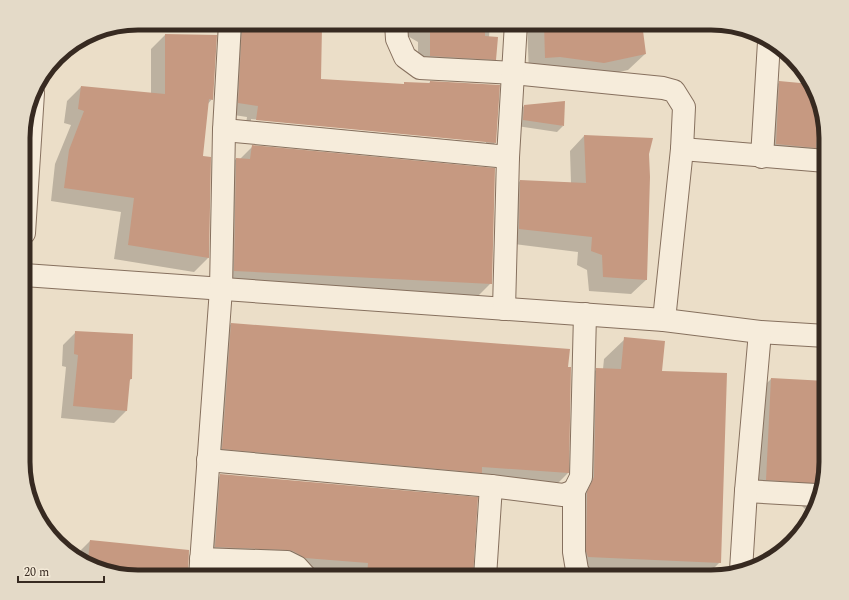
<svg xmlns="http://www.w3.org/2000/svg" width="849" height="600" font-family="Spectral,serif">
  <style>
    .shadow { fill: #0003; fill-rule: evenodd }
    .building { fill: #c69981 }
    .lines { fill: none; stroke-linecap: round; stroke-linejoin: round }
    .street-casing { stroke: #86705e; stroke-width: 24 }
    .street { stroke: #f6ecdb; stroke-width: 22 }
    .rim { fill: none; stroke: #372a21; stroke-width: 5 }
  </style>
  <rect width="100%" height="100%" fill="#ebdec8"/>
  <g class="shadow">
    <path d="M224,23H308L320,80L403,85L405,83L428,84L430,82L495,143L484,154L245,131L247,117L227,114ZM251,119L486,141V143L251,121Z"/>
    <path d="M400,23H490L489,37L495,59L483,71L418,68V42L399,31Z"/>
    <path d="M527,23H698L690,31L641,26L645,54L628,70L587,79L529,74Z"/>
    <path d="M165,35L212,99L207,105L202,157L208,258L194,272L114,259L121,212L51,201L55,164L71,125L64,123L67,101L81,87L151,94V49Z"/>
    <path d="M780,82L812,85L814,87L826,131V162L764,156L767,94Z"/>
    <path d="M524,106L563,126L557,132L517,126L518,112Z"/>
    <path d="M584,136L648,154L646,280L631,294L589,291L587,270L577,265L578,252L505,243L506,195L520,181L571,183L570,151Z"/>
    <path d="M253,146L491,283L470,304L213,292L215,180L236,159H240Z"/>
    <path d="M231,324L570,368L568,473L547,494L202,469L210,345Z"/>
    <path d="M76,332L131,379L129,381L126,411L114,423L61,418L66,367L62,366L63,345Z"/>
    <path d="M625,339L661,372L720,562L705,577H567V514L573,499L576,390L597,369H603L604,359Z"/>
    <path d="M771,379L826,469L811,510H806L801,505L745,500L750,400Z"/>
    <path d="M221,475L472,577H321L288,574L275,567L199,564L204,492Z"/>
    <path d="M90,541L131,577L75,556Z"/>
  </g>
  <g class="building">
    <path d="M418,23H485V36L498,37L496,60L430,56V30Z"/>
    <path d="M544,23H642L646,54L604,63L560,57L545,58Z"/>
    <path d="M242,24L322,26L321,79L404,84V82L430,83V81L500,85L496,143L256,120L258,106L238,103Z"/>
    <path d="M165,34L217,35L213,100L209,99L203,156L211,157L209,258L128,245L134,198L64,188L69,150L84,111L78,109L81,86L165,94Z"/>
    <path d="M779,81L811,84L814,87L826,131V140L817,138L816,148L776,144Z"/>
    <path d="M565,101L564,126L523,120L524,105Z"/>
    <path d="M584,135L653,138L649,154L650,177L647,280L603,277L602,255L591,251L592,237L519,229L520,180L586,183Z"/>
    <path d="M252,145L495,168L492,284L234,271L236,158L250,159Z"/>
    <path d="M231,323L570,349L568,367H571L569,473L482,467V473L222,449Z"/>
    <path d="M75,331L133,334L132,379H130L127,411L73,406L78,355L74,354Z"/>
    <path d="M624,337L665,341L662,371L727,373L721,563L588,557L586,551L587,492L594,477L596,368L621,369Z"/>
    <path d="M771,378L826,381V469L820,484L766,480Z"/>
    <path d="M220,474L478,497L473,577H367L368,563L305,558L293,551L287,550L215,547Z"/>
    <path d="M90,540L189,550L188,577H131L88,561Z"/>
    <path d="M213,572L284,574L289,577H213Z"/>
  </g>
  <g class="lines">
    <defs>
      <g id="street">
        <path d="M396,23L397,39L405,57L420,68L513,73L663,88L674,91L684,107L682,149L664,320"/>
        <path d="M224,130L508,157"/>
        <path d="M682,149L826,161"/>
        <path d="M762,157L769,42"/>
        <path d="M24,233L33,93"/>
        <path d="M24,275L664,320L760,332L826,336"/>
        <path d="M504,309L508,157L516,23"/>
        <path d="M208,460L491,486L563,495L574,491"/>
        <path d="M746,491L816,495"/>
        <path d="M201,559L287,562L297,567L306,577"/>
        <path d="M741,570L746,491L760,332"/>
        <path d="M200,577L221,289L224,130L230,23"/>
        <path d="M485,577L491,486"/>
        <path d="M581,577L577,570L574,552V491L581,477L585,314"/>
      </g>
    </defs>
    <use href="#street" class="street-casing"/>
    <use href="#street" class="street"/>
  </g>
  <path d="M0 0H849V600H0ZM138 30H711A108 108 0 0 1 819 138V462A108 108 0 0 1 711 570H138A108 108 0 0 1 30 462V138A108 108 0 0 1 138 30Z" fill="#e4dac8" fill-rule="evenodd"/>
  <path class="rim" d="M138 30H711A108 108 0 0 1 819 138V462A108 108 0 0 1 711 570H138A108 108 0 0 1 30 462V138A108 108 0 0 1 138 30Z"/>
  <path d="M18 576v6h86v-6" fill="none" stroke="#372a21" stroke-width="2"/>
  <text x="24" y="576" font-size="12" fill="#372a21" stroke="#f3e9d7" stroke-width="3" paint-order="stroke">20 m</text>
</svg>
